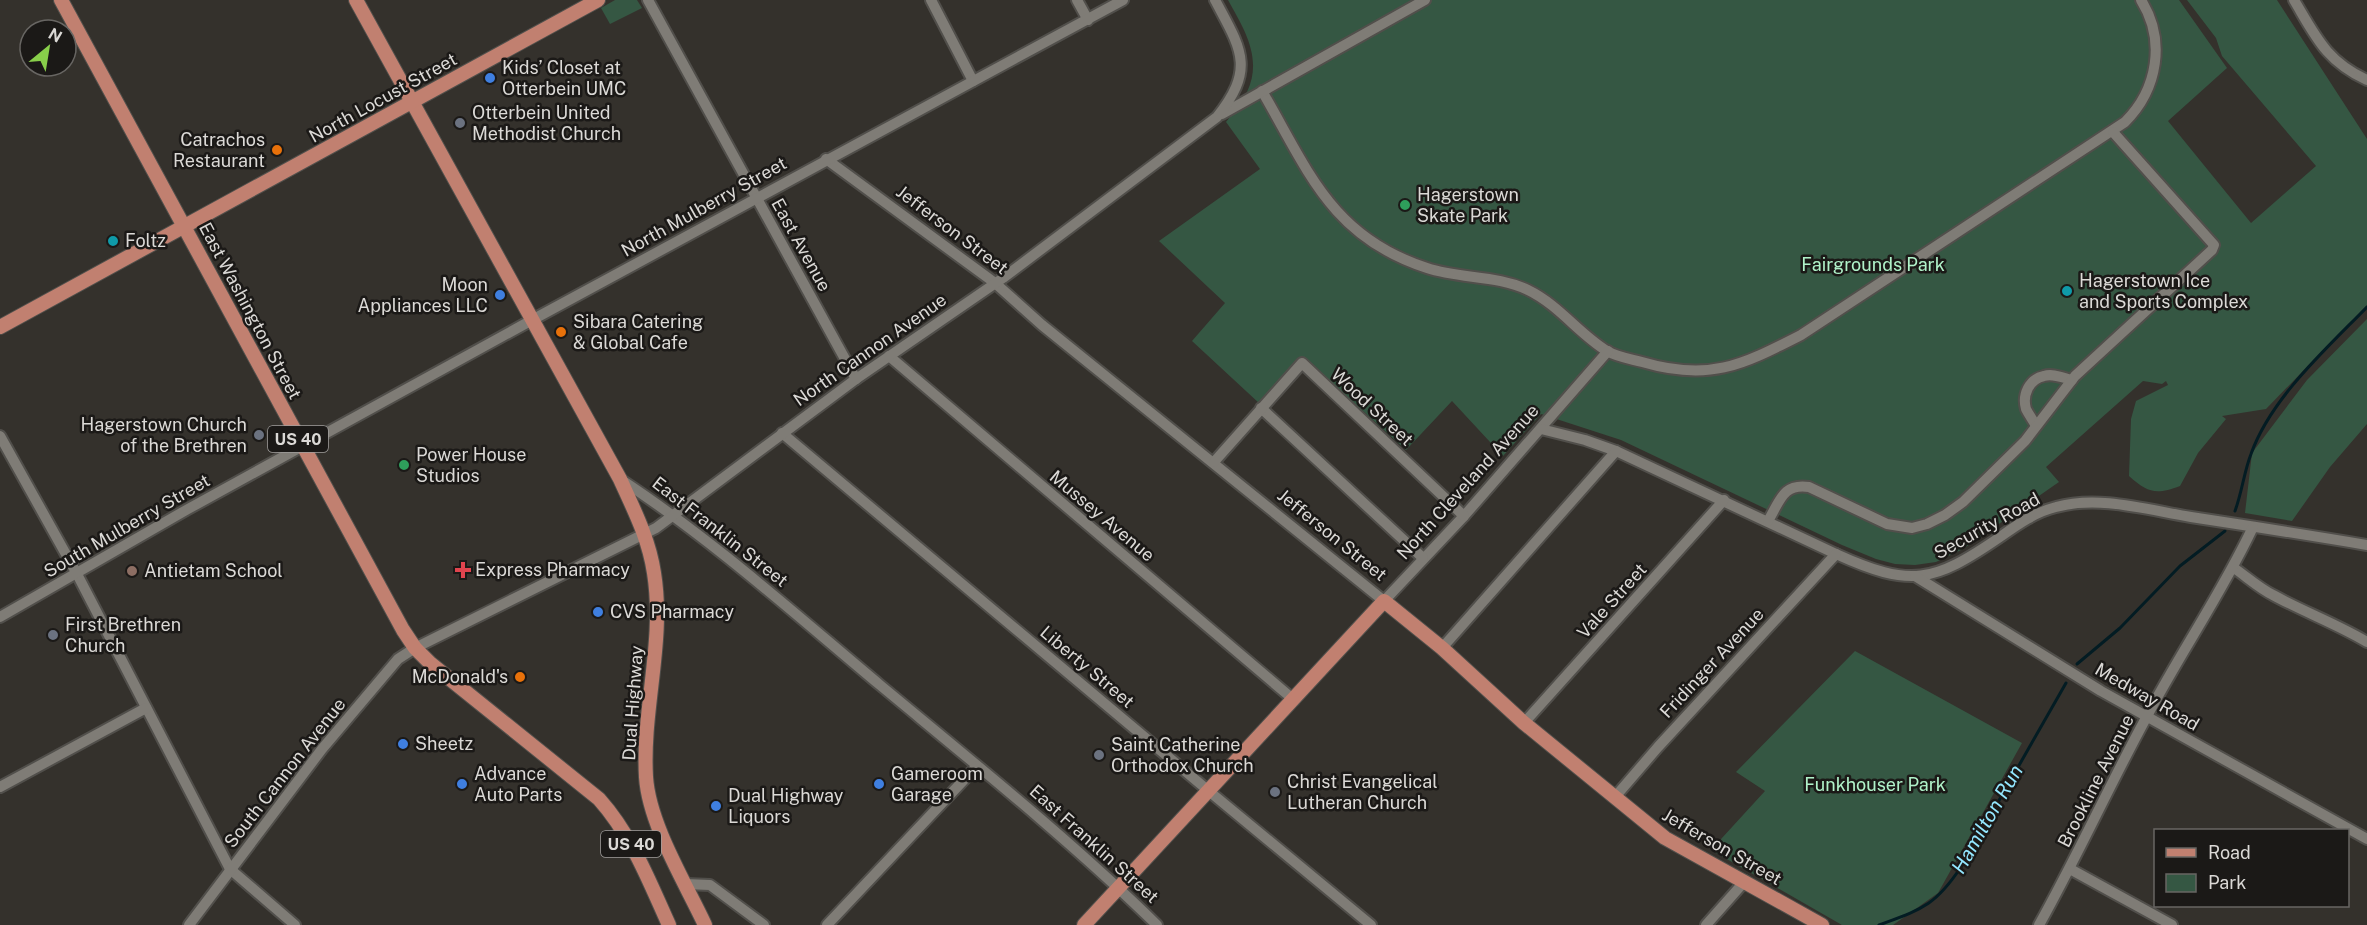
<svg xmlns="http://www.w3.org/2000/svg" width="2367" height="925" font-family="'Public Sans',sans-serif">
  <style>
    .green { fill: #355743 }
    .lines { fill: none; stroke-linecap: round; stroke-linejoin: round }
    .stream { stroke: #031c23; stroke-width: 3 }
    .minor-casing { stroke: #514f4b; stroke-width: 14 }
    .major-casing { stroke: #514f4b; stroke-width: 16 }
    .minor { stroke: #7f7c76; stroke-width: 10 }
    .major { stroke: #c18070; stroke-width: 14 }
    .shop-dot { fill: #3f7fe0; stroke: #1b1917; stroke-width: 2 }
    .worship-dot { fill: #6b7280; stroke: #1b1917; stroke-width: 2 }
    .food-dot { fill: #e8710a; stroke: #1b1917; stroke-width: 2 }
    .leisure-dot { fill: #2e9e5b; stroke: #1b1917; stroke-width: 2 }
    .culture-dot { fill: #0f9aa8; stroke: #1b1917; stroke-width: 2 }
    .health-dot { fill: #e0444e; stroke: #1b1917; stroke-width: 2 }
    .education-dot { fill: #8d6e63; stroke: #1b1917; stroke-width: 2 }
    .labels { text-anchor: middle; stroke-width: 5; stroke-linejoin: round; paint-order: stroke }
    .shield { fill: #1b1917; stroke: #a19f9d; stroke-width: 1.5 }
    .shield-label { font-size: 16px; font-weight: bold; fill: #dbd9d6 }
    .poi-label { font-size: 18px; fill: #dbd9d6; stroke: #1b1917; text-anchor: start }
    .street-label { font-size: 18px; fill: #dbd9d6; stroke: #1b1917 }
    .park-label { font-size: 18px; fill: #b0f2c9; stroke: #1b1917 }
    .water-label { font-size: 20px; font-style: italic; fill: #94e7ff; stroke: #1b1917 }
  </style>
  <rect width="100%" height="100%" fill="#34312c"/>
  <g class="green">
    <path d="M615,0H637L642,8L610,24L601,8Z"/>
    <path d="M1228,0H2179L2227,68L2168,121L2251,223L2316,166L2222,56L2216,38L2187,0H2277L2367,139V305L2266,409L2222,416L2226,419L2198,453L2180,486C2156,495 2148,493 2129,476L2131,419L2136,401L2168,385L2166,381L2162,384L2143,381L2046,467L2059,482L1963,549L1936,562L1915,565L1895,564L1876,559L1842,545L1621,440L1541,414L1503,456L1452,401L1406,450L1302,356L1260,404L1192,341L1225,303L1159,241L1260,169L1226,122C1233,113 1243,103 1247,92C1263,58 1244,29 1228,0Z"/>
    <path d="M2367,319V424L2330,467L2292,521L2245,513L2252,453L2307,380Z"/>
    <path d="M1855,651L2022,743L1938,893L1893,925H1842L1711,850L1765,791L1736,772Z"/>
  </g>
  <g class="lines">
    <g class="stream">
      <path d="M2235,511C2242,492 2244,472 2251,454C2271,398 2326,349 2367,307"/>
      <path d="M2077,664L2120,628L2180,566L2225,531"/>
      <path d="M1879,925C1922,909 1935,906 1961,867L2066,683"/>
    </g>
    <defs>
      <g id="minor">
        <path d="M648,0L856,379"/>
        <path d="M931,0L973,81"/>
        <path d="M1077,0L1088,20"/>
        <path d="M2294,0C2316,37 2326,61 2367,80"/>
        <path d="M1262,91C1308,170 1331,237 1427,268C1460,279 1497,275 1528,290C1559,305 1579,334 1607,351C1617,357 1631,359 1642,362C1710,382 1742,365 1801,335L2125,122C2158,89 2166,40 2141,0"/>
        <path d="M1222,114L1425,0"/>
        <path d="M826,159L995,283L1042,325L1384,601L1464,516L1608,351"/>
        <path d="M889,356L1294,700"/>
        <path d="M1261,408L1423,558"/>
        <path d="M2036,426C2033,420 2029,415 2026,409C2022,395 2029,379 2044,376C2053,373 2063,378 2072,380"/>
        <path d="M1541,429L1585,440L1616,451L1836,554C1911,588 1933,583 2000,537C2017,525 2035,512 2056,507C2099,495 2148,510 2191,517C2250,526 2308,535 2367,545"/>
        <path d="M782,433L1210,792L1371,925"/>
        <path d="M0,436L77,574L230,869L295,925"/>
        <path d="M1214,462L1302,363L1464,516"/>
        <path d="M620,479C713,540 795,614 880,685C974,763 1070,840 1157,925"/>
        <path d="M1768,521C1780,501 1783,483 1809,487L1887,524L1912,528L1927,524L1945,515L1963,502L2025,441L2075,376L2212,250L2214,245L2113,132"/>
        <path d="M2234,568C2247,577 2259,588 2273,595C2304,612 2337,624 2367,642"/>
        <path d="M1915,576L2101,691L2367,839"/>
        <path d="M0,617L188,509L532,320L1123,0"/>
        <path d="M1442,648L1616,451"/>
        <path d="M1524,723L1724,500"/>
        <path d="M0,787L146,708"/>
        <path d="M1615,797L1658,747L1836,554"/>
        <path d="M2070,869L2172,925"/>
        <path d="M686,884L710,885L764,925"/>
        <path d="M189,925L322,749L398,659L415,648L656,528L856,379L1003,278L1217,117C1256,68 1241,49 1215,0"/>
        <path d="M827,925L977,766"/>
        <path d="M1706,925L1745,881"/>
        <path d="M2039,925C2077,857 2109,786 2146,718C2180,653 2222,593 2253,527"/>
      </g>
      <g id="major">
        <path d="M61,0L403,630L415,648L430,663L599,799C632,836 649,881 669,925"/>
        <path d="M356,0L620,479C634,510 649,539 654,573C665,641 642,709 646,777C649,824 685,882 705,925"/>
        <path d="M0,327L598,0"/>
        <path d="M1084,925L1384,601L1442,648L1524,723L1665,838L1822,925"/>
      </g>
    </defs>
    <use href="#minor" class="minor-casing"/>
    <use href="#major" class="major-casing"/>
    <use href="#minor" class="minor"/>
    <use href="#major" class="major"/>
  </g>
  <g class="shop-dot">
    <circle cx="490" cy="78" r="6"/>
    <circle cx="500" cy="295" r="6"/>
    <circle cx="598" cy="612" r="6"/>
    <circle cx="403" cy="744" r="6"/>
    <circle cx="462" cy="784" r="6"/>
    <circle cx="879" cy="784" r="6"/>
    <circle cx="716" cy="806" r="6"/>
  </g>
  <g class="worship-dot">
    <circle cx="460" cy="123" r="6"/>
    <circle cx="259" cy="435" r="6"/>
    <circle cx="53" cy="635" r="6"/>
    <circle cx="1099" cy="755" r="6"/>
    <circle cx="1275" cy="792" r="6"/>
  </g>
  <g class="food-dot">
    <circle cx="277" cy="150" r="6"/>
    <circle cx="561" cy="332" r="6"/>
    <circle cx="520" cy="677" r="6"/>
  </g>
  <g class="leisure-dot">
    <circle cx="1405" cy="205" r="6"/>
    <circle cx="404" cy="465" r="6"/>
  </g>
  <g class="culture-dot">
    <circle cx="113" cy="241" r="6"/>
    <circle cx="2067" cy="291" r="6"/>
  </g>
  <path class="health-dot" d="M460 561h6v6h6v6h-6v6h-6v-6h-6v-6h6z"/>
  <circle class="education-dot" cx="132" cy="571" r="6"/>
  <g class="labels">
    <g class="shield">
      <rect x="268" y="426" width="60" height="26" rx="4.5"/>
      <rect x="601" y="831" width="60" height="26" rx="4.5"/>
    </g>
    <g class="shield-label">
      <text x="298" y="445">US 40</text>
      <text x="631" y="850">US 40</text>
    </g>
    <g class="poi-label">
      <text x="502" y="74">Kids’ Closet at<tspan x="502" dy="21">Otterbein UMC</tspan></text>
      <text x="472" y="119">Otterbein United<tspan x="472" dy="21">Methodist Church</tspan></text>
      <text x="265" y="146" text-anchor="end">Catrachos<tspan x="265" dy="21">Restaurant</tspan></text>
      <text x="1417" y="201">Hagerstown<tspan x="1417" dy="21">Skate Park</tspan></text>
      <text x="125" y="247">Foltz</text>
      <text x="2079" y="287">Hagerstown Ice<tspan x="2079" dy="21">and Sports Complex</tspan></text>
      <text x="488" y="291" text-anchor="end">Moon<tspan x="488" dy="21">Appliances LLC</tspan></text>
      <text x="573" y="328">Sibara Catering<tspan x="573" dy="21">&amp; Global Cafe</tspan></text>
      <text x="247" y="431" text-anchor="end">Hagerstown Church<tspan x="247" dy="21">of the Brethren</tspan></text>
      <text x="416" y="461">Power House<tspan x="416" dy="21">Studios</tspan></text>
      <text x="475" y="576">Express Pharmacy</text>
      <text x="144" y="577">Antietam School</text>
      <text x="610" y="618">CVS Pharmacy</text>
      <text x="65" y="631">First Brethren<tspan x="65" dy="21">Church</tspan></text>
      <text x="508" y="683" text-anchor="end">McDonald's</text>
      <text x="415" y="750">Sheetz</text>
      <text x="1111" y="751">Saint Catherine<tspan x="1111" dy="21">Orthodox Church</tspan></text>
      <text x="474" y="780">Advance<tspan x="474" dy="21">Auto Parts</tspan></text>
      <text x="891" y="780">Gameroom<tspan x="891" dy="21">Garage</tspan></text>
      <text x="1287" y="788">Christ Evangelical<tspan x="1287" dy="21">Lutheran Church</tspan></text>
      <text x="728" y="802">Dual Highway<tspan x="728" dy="21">Liquors</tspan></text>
    </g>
    <g class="street-label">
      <text transform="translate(383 98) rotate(-29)" y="6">North Locust Street</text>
      <text transform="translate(704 207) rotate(-29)" y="6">North Mulberry Street</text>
      <text transform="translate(952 230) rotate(37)" y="6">Jefferson Street</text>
      <text transform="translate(801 245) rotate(61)" y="6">East Avenue</text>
      <text transform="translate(250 311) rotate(62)" y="6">East Washington Street</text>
      <text transform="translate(870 350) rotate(-35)" y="6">North Cannon Avenue</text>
      <text transform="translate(1372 407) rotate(43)" y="6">Wood Street</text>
      <text transform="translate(1468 482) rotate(-48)" y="6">North Cleveland Avenue</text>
      <text transform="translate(1102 516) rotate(40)" y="6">Mussey Avenue</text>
      <text transform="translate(127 526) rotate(-30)" y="6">South Mulberry Street</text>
      <text transform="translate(1987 526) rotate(-29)" y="6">Security Road</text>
      <text transform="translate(720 532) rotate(38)" y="6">East Franklin Street</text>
      <text transform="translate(1332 535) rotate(39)" y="6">Jefferson Street</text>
      <text transform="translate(1612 601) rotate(-48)" y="6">Vale Street</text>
      <text transform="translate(1712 663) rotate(-47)" y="6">Fridinger Avenue</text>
      <text transform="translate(1087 667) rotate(40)" y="6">Liberty Street</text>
      <text transform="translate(2147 697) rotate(30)" y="6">Medway Road</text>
      <text transform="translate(633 703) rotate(-86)" y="6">Dual Highway</text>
      <text transform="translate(285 773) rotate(-52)" y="6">South Cannon Avenue</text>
      <text transform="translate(2096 781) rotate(-63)" y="6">Brookline Avenue</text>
      <text transform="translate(1094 844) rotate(42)" y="6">East Franklin Street</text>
      <text transform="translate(1722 847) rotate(30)" y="6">Jefferson Street</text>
    </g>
    <g class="park-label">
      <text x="1873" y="271">Fairgrounds Park</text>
      <text x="1875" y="791">Funkhouser Park</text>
    </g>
    <g class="water-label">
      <text transform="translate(1987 819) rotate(-60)" y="7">Hamilton Run</text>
    </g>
  </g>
  <rect x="2154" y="829" width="195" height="78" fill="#1b1917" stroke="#686663" stroke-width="1.5"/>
  <rect x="2166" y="848" width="30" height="9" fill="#c18070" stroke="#686663" stroke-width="1.5"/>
  <text x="2208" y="859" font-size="18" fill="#dbd9d6">Road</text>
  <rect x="2166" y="874" width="30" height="18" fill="#355743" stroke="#686663" stroke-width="1.5"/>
  <text x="2208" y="889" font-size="18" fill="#dbd9d6">Park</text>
  <g transform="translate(48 48) rotate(30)"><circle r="28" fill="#1b1917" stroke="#686663" stroke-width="1.5"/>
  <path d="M0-4.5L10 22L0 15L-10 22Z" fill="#88cf4a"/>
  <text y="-9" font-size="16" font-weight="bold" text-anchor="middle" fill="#dbd9d6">N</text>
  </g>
</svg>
